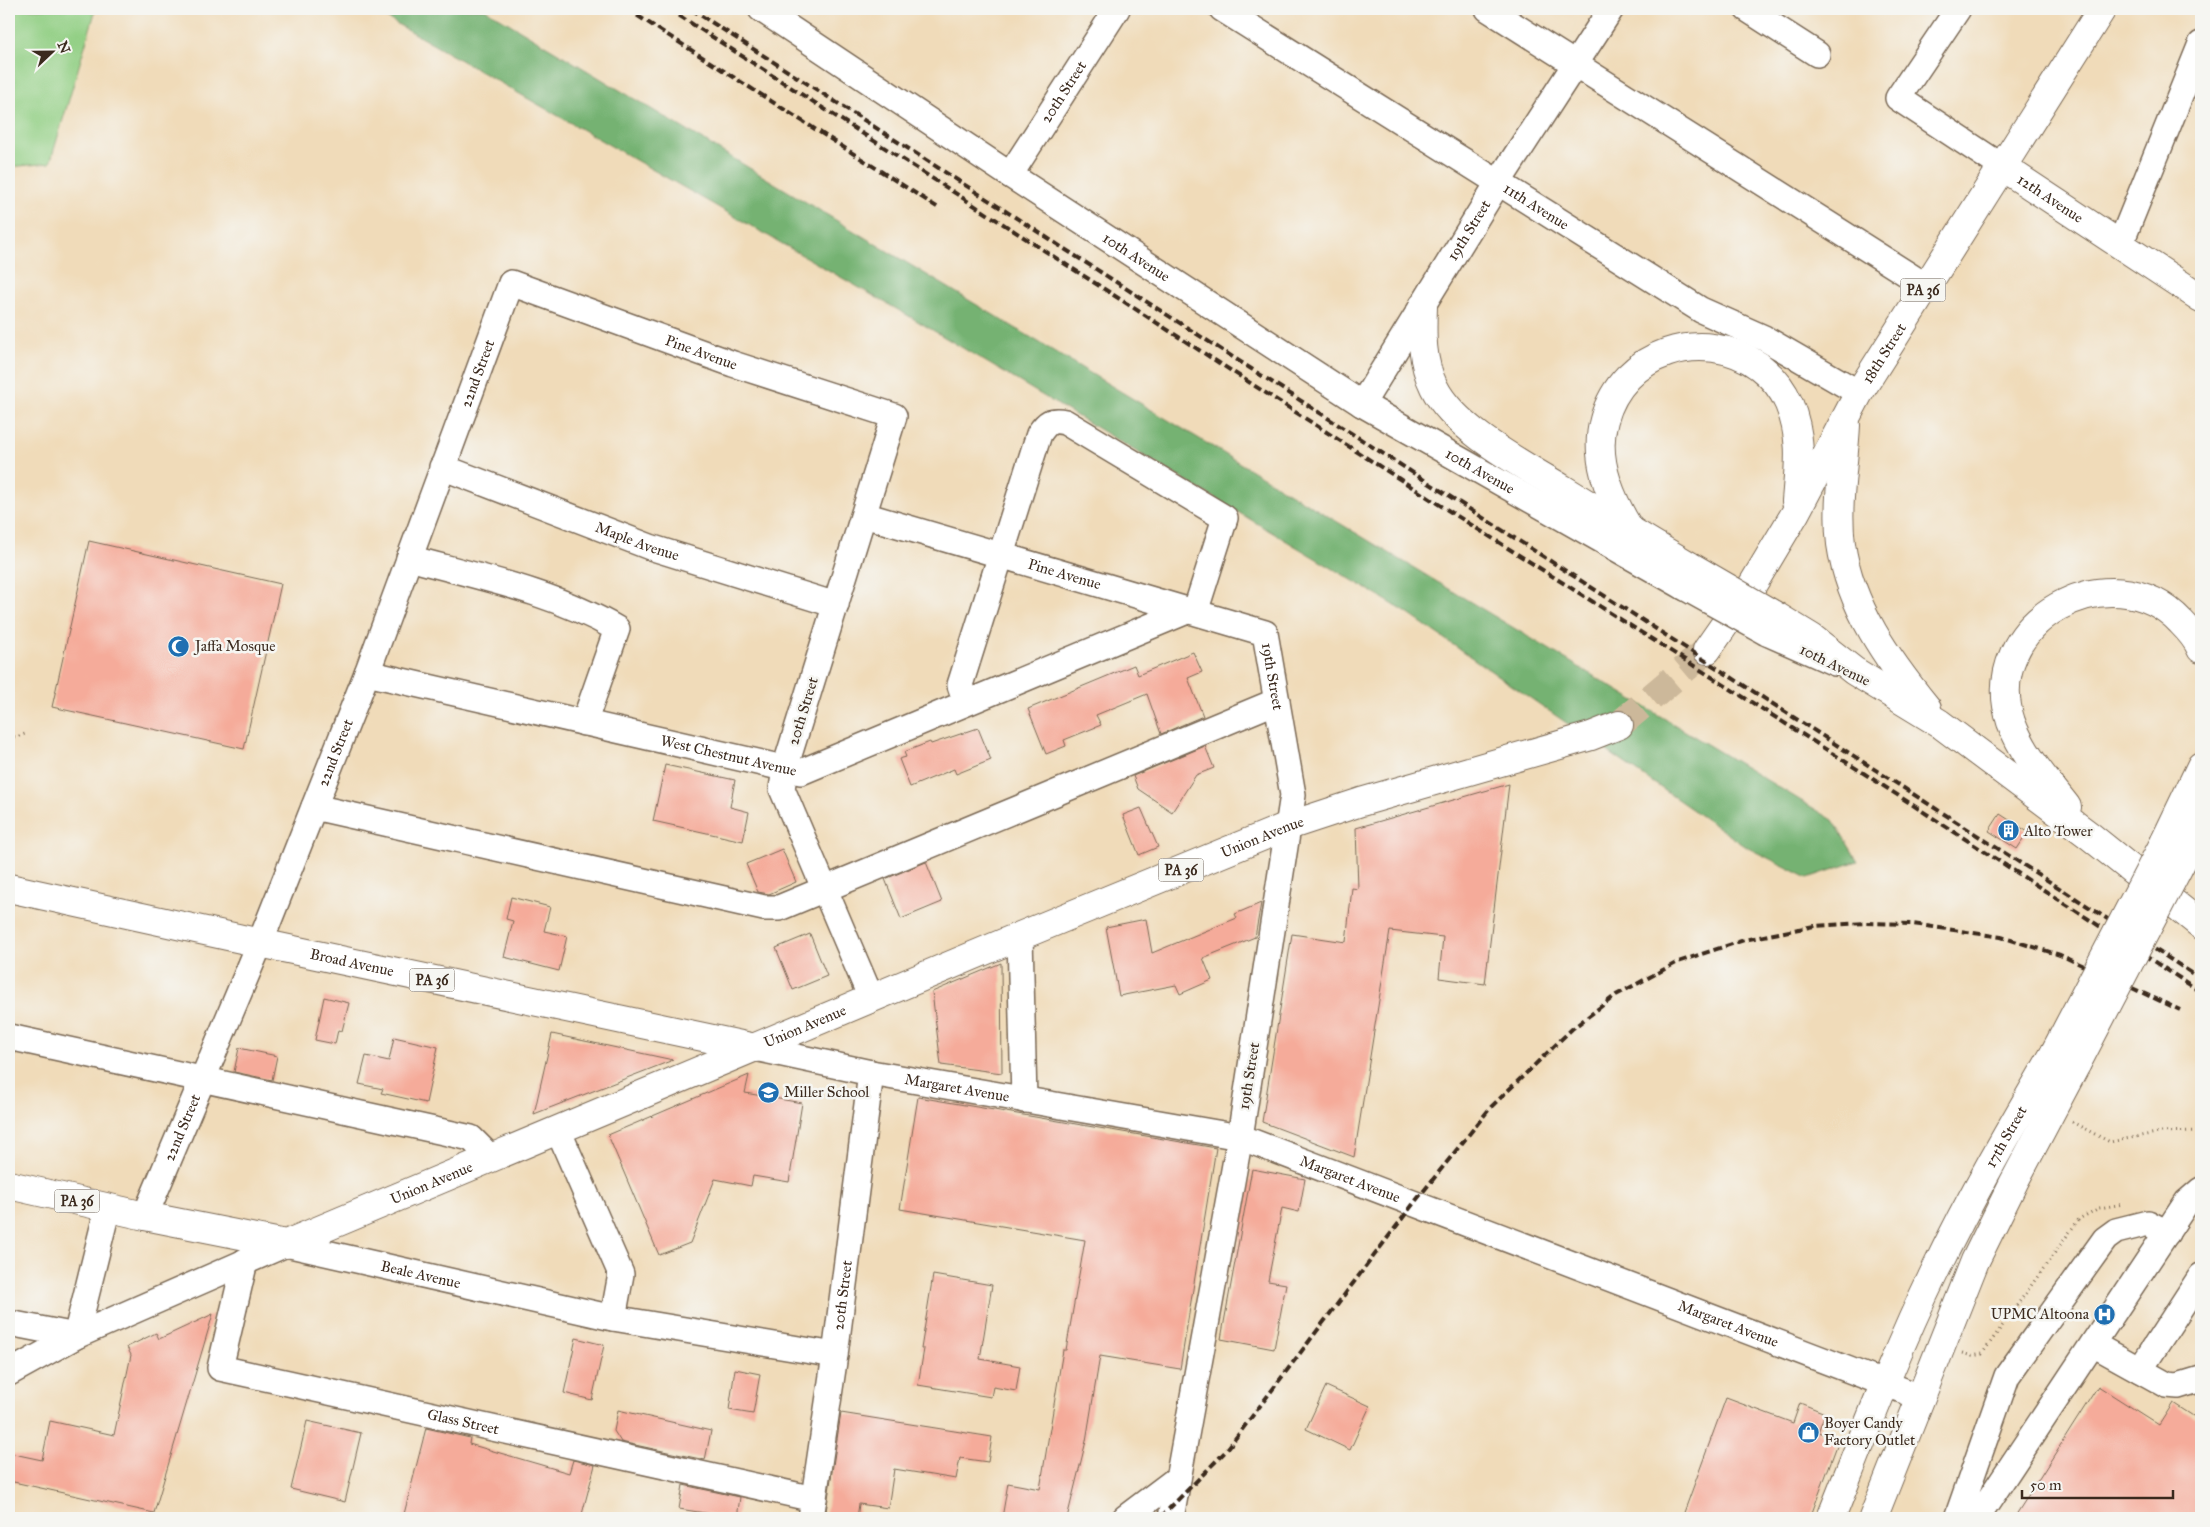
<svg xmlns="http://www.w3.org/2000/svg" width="2210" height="1527" font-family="'IM FELL Great Primer',serif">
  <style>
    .green { fill: #92cf84; stroke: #667c51 }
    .forest { fill: #75b272; stroke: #586e48 }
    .building { fill: #f5ab9a }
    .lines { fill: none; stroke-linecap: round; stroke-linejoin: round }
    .major-tunnel { stroke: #ccb89a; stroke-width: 28; stroke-dasharray: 28 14; stroke-linecap: butt }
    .minor-casing { stroke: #7a6854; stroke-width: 28 }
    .major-casing { stroke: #7a6854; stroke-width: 30 }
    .path { stroke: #7a6854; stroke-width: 3; stroke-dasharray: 1 4; stroke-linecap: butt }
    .minor { stroke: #fff; stroke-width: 25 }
    .major { stroke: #fff; stroke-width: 28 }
    .rail { stroke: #3b2a1e; stroke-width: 4; stroke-dasharray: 8 4; stroke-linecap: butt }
    .minor-bridge-casing { stroke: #7a6854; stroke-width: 28; stroke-linecap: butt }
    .major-bridge-casing { stroke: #7a6854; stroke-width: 30; stroke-linecap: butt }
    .minor-bridge { stroke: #fff; stroke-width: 25 }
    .major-bridge { stroke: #fff; stroke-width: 28 }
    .labels { text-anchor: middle; stroke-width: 5; stroke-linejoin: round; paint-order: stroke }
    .shield { fill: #f6f6f2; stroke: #73675e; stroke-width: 1 }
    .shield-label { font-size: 14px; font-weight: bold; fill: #3b2a1e }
    .street-label { font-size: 15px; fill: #3b2a1e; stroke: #f6f6f2 }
    .poi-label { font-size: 15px; fill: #3b2a1e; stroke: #f6f6f2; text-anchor: start }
  </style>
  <rect width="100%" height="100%" fill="#f6f6f2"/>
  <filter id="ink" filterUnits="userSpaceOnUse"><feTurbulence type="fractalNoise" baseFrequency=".02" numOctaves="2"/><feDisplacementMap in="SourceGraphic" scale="10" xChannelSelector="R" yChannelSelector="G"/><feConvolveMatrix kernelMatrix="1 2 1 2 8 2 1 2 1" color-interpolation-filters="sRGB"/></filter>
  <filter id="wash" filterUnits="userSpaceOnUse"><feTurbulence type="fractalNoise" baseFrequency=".0096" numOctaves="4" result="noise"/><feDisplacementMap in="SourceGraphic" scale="20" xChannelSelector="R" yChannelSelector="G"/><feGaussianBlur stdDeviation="1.12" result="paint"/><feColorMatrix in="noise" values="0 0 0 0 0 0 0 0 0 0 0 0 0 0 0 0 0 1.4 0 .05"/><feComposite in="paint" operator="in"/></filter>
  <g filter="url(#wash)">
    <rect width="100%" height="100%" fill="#f0dbb9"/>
    <path class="green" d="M9,9H96L50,163L9,167Z"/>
    <path class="forest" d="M371,9H485L1833,820L1858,861L1808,878L1748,848L1404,611L914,319Z"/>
    <g id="blocks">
      <g class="building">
        <path d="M89,541L281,584L244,749L52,707Z"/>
        <path d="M1193,652L1202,672L1188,678L1203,716L1161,734L1147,694L1096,715L1101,725L1064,740L1066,746L1046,754L1028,709L1134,665L1138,675Z"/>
        <path d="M978,728L991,760L956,774L954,769L910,787L899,759L906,757L904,752L930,742L931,744Z"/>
        <path d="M1205,746L1214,768L1196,775L1172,812L1138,789L1133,776Z"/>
        <path d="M665,765L735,780L730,807L749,812L743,841L653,821Z"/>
        <path d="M1509,784L1485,984L1439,978L1443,937L1390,931L1354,1157L1262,1122L1292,934L1346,942L1352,888L1358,889L1356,828Z"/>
        <path d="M1141,808L1158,847L1139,855L1123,815Z"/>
        <path d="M2000,814L2028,832L2017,849L1989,831Z"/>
        <path d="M782,849L796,882L769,894L758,892L746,864Z"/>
        <path d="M926,862L942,902L901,919L885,879Z"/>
        <path d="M511,897L550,907L544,931L567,936L559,971L504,957L513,921L506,919Z"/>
        <path d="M1261,903L1255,937L1203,958L1212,980L1180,994L1176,985L1119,996L1106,927L1146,919L1152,953L1237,918L1235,914Z"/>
        <path d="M810,934L827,976L793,990L776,948Z"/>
        <path d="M1001,963L1002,1073L941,1065L932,992Z"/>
        <path d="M324,997L349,1003L342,1031L338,1030L335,1044L315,1040Z"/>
        <path d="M552,1034L673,1060L534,1114Z"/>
        <path d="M394,1037L438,1047L426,1103L381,1093L383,1089L359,1084L366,1056L389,1061Z"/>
        <path d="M239,1048L277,1056L272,1080L234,1072Z"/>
        <path d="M749,1075L745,1093L802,1103L789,1182L753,1176L751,1186L715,1179L690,1243L659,1255L608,1135Z"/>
        <path d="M918,1097L1216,1148L1180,1369L1100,1356L1086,1441L1067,1518L1035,1514V1518H1002L1008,1483L1040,1489L1063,1350H1066L1085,1240L900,1209Z"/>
        <path d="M1252,1169L1305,1179L1299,1212L1282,1208L1268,1281L1286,1284L1274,1349L1221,1339Z"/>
        <path d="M933,1275L992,1285L980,1359L1020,1366L1016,1391L993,1387L991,1397L918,1385L924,1349H921Z"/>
        <path d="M213,1314L154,1513L9,1481V1453L42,1460L50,1421L114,1435L131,1355L127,1347L156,1333L159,1339Z"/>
        <path d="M576,1338L604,1345L592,1400L564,1393Z"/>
        <path d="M735,1369L760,1374L753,1414L729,1410Z"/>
        <path d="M1326,1386L1370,1406L1350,1450L1306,1429Z"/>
        <path d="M2098,1386L2159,1425L2173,1403L2201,1421V1518H2014Z"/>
        <path d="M1726,1398L1793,1423L1800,1403L1825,1413L1818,1432L1839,1440L1810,1518H1682Z"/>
        <path d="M618,1410L711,1431L705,1460L621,1442L614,1431Z"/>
        <path d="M841,1413L992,1437L988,1462L960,1458L956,1479L894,1469L888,1508L859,1504L857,1518H825Z"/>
        <path d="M307,1421L361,1433L345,1502L291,1489Z"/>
        <path d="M426,1428L470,1438L469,1444L569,1473L573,1460L595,1465L581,1518H403Z"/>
        <path d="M683,1485L740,1497L737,1518L679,1509Z"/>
      </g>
    </g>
  </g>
  <g filter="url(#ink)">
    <use href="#blocks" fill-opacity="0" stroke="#7a6854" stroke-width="1"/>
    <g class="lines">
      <path class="major-tunnel" d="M1619,725L1707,650"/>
      <defs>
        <g id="minor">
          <path id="s1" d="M761,9L1010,175L1362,404L1684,587"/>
          <path id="s2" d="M1222,9L1701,310L1764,338L1859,393"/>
          <path d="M1488,9L1926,286"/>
          <path d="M1747,9L1817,54"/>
          <path d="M1958,9L1898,98L2001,166"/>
          <path id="s3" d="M1010,175L1117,9"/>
          <path d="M2120,245L2201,44"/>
          <path id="s4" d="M1362,404L1498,183L1611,9"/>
          <path id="s5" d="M442,467L650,547L836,605"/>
          <path id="s6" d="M864,515L1265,633L1293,795L1240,1137L1171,1518"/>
          <path d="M409,558C479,577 554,592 617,629L584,723"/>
          <path d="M1767,633L1835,663"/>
          <path id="s7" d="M367,673L801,772L1187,611L1197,606L1225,518L1065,422C1051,419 1047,422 1039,434L960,685L966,703"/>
          <path d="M314,807L764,908H779L1277,701"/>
          <path d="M1020,936L1024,1100"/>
          <path d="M9,1037L471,1138L491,1158"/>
          <path id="s8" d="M755,1048L871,1073L1240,1137L1920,1397"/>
          <path d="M558,1130L621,1274L613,1318"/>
          <path id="s9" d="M145,1216L260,943L367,673L511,283L733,364L894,416L785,768L782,789L871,998"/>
          <path id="s10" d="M245,1261L220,1368L814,1499"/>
          <path d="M9,1323L76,1336L108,1207"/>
          <path d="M2093,1344L2167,1385L2178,1386L2201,1379"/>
          <path d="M2140,1370L2201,1276"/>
          <path id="s11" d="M9,1373L76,1336L286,1244L613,1318L835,1355"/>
          <path id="s12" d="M811,1518L835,1355L871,1073"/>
          <path d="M1125,1518L1178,1478"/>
          <path d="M1957,1518L2007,1376L2105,1239L2116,1231L2148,1223L2167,1233"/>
          <path d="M1977,1518L2187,1202L2201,1190"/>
        </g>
        <g id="major">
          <path id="s13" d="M2001,166L2201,298"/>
          <path d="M1423,306C1422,334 1421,361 1434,387C1455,430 1524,465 1563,489C1605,515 1647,541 1690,566"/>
          <path d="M1846,425C1844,464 1836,505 1841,544C1850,607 1888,660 1927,708"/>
          <path d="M1630,530C1610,498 1593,459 1604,420C1622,352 1703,326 1759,366C1772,376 1783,389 1789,404C1803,438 1799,465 1796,501"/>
          <path d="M1776,616L1812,638L1854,671L1939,723L2090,836L2201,925"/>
          <path id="s14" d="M1707,650L1753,584L1796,512L1859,393L2102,9"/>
          <path d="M2067,807C2046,780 2023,755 2011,722C1978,622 2112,548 2181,622C2189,630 2197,639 2201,649"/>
          <path d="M2164,843L2201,766"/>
          <path d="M2182,861L2201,821"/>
          <path id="s15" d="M9,888L260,943L755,1048"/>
          <path id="s16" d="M9,1185L145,1216L286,1244L1020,936L1288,826L1361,802L1591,736L1619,725"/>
          <path id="s17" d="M1831,1518C1864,1435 1896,1351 1935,1271C1971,1196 2013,1124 2055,1052"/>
          <path d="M1873,1518L1975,1261L2014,1182L2077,1063"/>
        </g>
      </defs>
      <use href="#minor" class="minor-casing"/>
      <use href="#major" class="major-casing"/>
      <g class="path">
        <path d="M9,736L16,737L28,733"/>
        <path d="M2072,1122L2110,1142L2161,1132L2201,1131"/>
        <path d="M1962,1353L1972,1356L1982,1354L2079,1219L2099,1208L2124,1204"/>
      </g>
      <use href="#minor" class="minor"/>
      <use href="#major" class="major"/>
      <g class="rail">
        <path d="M627,9L940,209"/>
        <path d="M669,9L1443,507L1865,774L2201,992"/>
        <path d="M691,9L2201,979"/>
        <path d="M1160,1518L1225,1452L1414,1203L1491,1107L1572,1029L1616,995L1678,962L1744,940L1814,926L1865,923L1913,924L2001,937L2060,955L2180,1010"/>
      </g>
      <defs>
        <path id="minor-bridge" d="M1684,587L1767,633"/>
        <g id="major-bridge">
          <path d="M1690,566L1776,616"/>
          <path d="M2055,1052L2164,843"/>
          <path d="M2077,1063L2182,861"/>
        </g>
      </defs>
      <use href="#minor-bridge" class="minor-bridge-casing"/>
      <use href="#major-bridge" class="major-bridge-casing"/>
      <use href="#minor-bridge" class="minor-bridge"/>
      <use href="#major-bridge" class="major-bridge"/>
    </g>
  </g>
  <defs>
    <symbol id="mosque-disc" viewBox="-11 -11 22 22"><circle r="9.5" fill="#1f6fb2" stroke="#f6f6f2"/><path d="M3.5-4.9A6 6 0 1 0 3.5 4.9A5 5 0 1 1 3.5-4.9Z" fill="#fff"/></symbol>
    <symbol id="building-disc" viewBox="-11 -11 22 22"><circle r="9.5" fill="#1f6fb2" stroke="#f6f6f2"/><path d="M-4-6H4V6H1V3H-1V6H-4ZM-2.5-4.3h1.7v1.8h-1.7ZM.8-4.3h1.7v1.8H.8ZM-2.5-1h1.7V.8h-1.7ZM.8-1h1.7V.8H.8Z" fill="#fff"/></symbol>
    <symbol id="school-disc" viewBox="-11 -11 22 22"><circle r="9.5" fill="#1f6fb2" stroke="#f6f6f2"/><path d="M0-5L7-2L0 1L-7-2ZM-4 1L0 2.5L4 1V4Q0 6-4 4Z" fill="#fff"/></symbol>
    <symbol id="hospital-disc" viewBox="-11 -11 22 22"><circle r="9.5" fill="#1f6fb2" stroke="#f6f6f2"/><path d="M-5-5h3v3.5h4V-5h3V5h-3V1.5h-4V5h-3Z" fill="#fff"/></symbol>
    <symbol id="shop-disc" viewBox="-11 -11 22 22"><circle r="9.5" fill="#1f6fb2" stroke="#f6f6f2"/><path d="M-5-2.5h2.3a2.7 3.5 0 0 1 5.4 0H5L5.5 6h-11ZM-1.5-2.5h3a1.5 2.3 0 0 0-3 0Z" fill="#fff"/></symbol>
  </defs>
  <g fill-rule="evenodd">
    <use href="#mosque-disc" x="166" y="634" width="25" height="25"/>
    <use href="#building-disc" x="1996" y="818" width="25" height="25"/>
    <use href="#school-disc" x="756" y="1080" width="25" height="25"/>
    <use href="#hospital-disc" x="2092" y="1302" width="25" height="25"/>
    <use href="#shop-disc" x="1796" y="1420" width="25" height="25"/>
  </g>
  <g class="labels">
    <g class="shield">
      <rect x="1900.5" y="278.5" width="45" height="23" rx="4"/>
      <rect x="1158.5" y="858.5" width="45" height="23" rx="4"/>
      <rect x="409.5" y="968.5" width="45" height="23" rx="4"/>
      <rect x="54.5" y="1189.5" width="45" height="23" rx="4"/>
    </g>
    <g class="shield-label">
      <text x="1923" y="295">PA 36</text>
      <text x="1181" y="875">PA 36</text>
      <text x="432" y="985">PA 36</text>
      <text x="77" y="1206">PA 36</text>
    </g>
    <g class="street-label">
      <text dy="5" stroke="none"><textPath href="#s3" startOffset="99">20th Street</textPath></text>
      <text dy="5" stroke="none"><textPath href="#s13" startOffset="59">12th Avenue</textPath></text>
      <text dy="5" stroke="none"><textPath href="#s2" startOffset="371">11th Avenue</textPath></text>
      <text dy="5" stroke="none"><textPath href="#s4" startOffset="204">19th Street</textPath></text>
      <text dy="5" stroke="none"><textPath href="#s1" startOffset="450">10th Avenue</textPath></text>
      <text dy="5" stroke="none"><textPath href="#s9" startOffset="1205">Pine Avenue</textPath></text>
      <text dy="5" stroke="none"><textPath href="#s14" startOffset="346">18th Street</textPath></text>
      <text dy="5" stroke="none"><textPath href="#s9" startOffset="906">22nd Street</textPath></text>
      <text dy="5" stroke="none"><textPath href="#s1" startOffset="855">10th Avenue</textPath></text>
      <text dy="5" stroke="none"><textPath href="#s5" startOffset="209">Maple Avenue</textPath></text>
      <text dy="5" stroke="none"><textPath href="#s6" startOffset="209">Pine Avenue</textPath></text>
      <text transform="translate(1835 665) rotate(26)" y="5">10th Avenue</text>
      <text dy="5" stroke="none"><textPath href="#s6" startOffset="462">19th Street</textPath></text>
      <text transform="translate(803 711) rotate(-73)" y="5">20th Street</text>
      <text dy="5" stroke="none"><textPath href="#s9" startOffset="501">22nd Street</textPath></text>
      <text dy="5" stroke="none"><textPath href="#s7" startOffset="371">West Chestnut Avenue</textPath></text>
      <text dy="5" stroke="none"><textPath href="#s16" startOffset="1341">Union Avenue</textPath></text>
      <text dy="5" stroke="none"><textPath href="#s15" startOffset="351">Broad Avenue</textPath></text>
      <text dy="5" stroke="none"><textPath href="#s16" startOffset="846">Union Avenue</textPath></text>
      <text transform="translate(1249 1076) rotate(-81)" y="5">19th Street</text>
      <text dy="5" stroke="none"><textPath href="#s8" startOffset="206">Margaret Avenue</textPath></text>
      <text dy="5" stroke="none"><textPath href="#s9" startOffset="96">22nd Street</textPath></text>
      <text dy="5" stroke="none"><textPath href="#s17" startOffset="420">17th Street</textPath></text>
      <text dy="5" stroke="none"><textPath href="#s8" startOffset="611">Margaret Avenue</textPath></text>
      <text dy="5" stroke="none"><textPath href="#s16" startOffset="441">Union Avenue</textPath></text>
      <text dy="5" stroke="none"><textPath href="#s11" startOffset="444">Beale Avenue</textPath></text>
      <text dy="5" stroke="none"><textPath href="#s12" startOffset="225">20th Street</textPath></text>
      <text dy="5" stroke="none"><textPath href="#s8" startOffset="1016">Margaret Avenue</textPath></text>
      <text dy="5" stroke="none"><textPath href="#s10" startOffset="359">Glass Street</textPath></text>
    </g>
    <g class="poi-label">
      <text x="195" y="651">Jaffa Mosque</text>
      <text x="2024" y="836">Alto Tower</text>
      <text x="784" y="1097">Miller School</text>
      <text x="2089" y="1319" text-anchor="end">UPMC Altoona</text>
      <text x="1824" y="1428">Boyer Candy<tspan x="1824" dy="17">Factory Outlet</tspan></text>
    </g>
  </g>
  <rect width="2210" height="1527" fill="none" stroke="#f6f6f2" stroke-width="30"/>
  <g transform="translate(52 52) rotate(68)" stroke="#f6f6f2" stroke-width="4" paint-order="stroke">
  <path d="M0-4L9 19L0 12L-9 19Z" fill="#3b2a1e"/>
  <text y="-8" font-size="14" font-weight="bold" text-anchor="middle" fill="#3b2a1e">N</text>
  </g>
  <path d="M2022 1490v8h151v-8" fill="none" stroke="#3b2a1e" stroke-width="2.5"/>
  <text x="2030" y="1490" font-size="15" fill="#3b2a1e" stroke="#f6f6f2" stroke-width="4" paint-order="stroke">50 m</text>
</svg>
